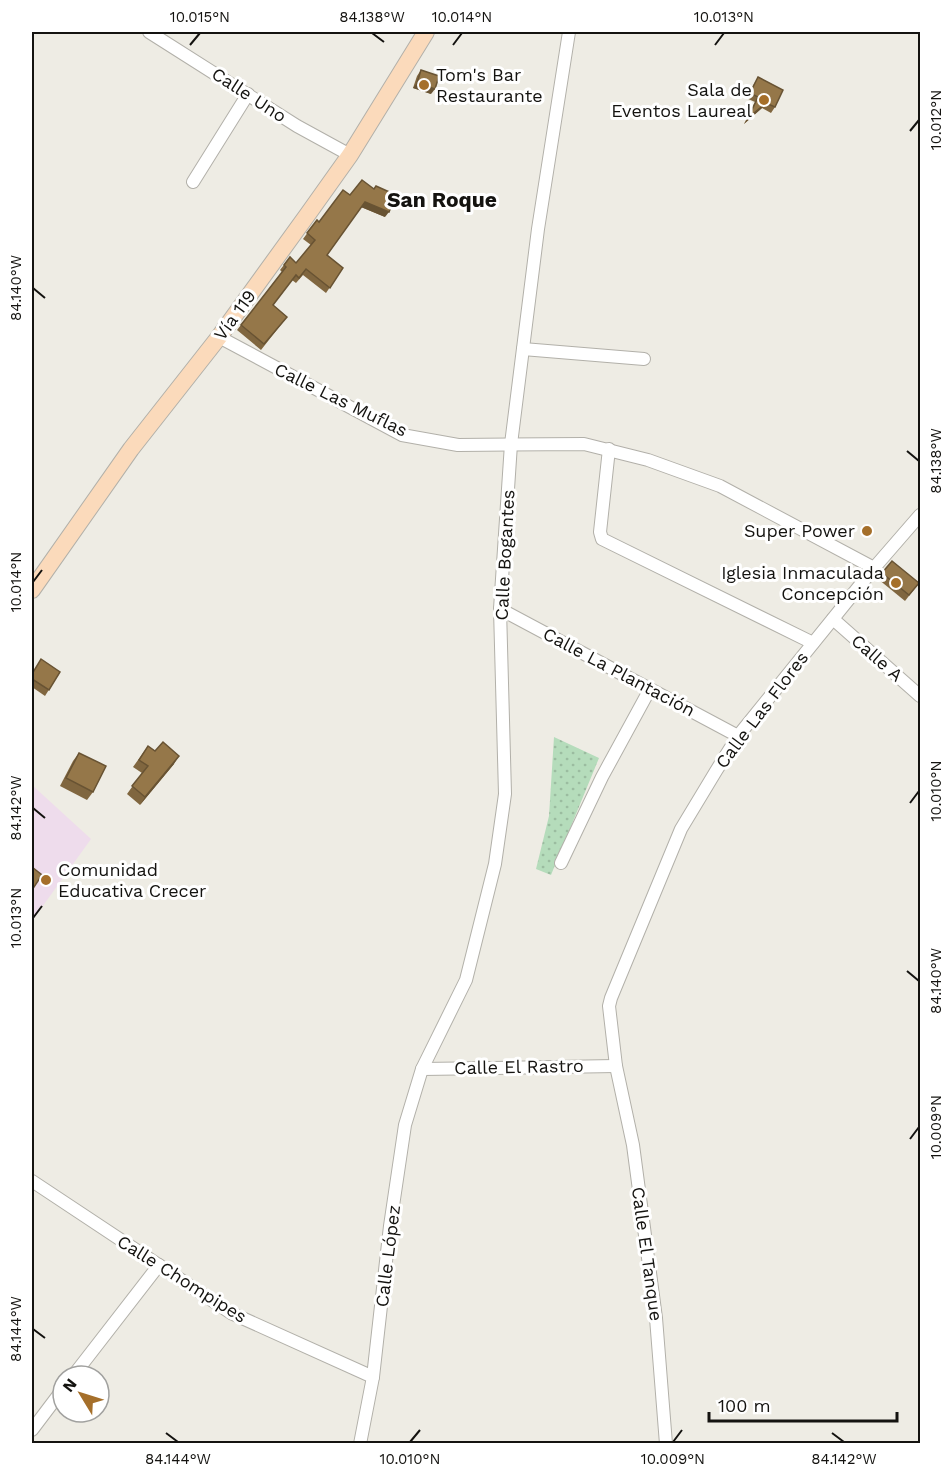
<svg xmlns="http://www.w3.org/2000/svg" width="952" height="1475" font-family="'Work Sans',sans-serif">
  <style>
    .education { fill: #eedcec }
    .park { fill: url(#park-dots) }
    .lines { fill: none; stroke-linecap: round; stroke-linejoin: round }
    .minor-casing { stroke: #b2b0a9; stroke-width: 14 }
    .secondary-casing { stroke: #b2b0a9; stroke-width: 18 }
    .minor { stroke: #fff; stroke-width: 12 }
    .secondary { stroke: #fbdabb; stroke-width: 16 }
    .wall { fill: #80663f }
    .shaded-wall { fill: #685333 }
    .building { fill: #957749; stroke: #685333; stroke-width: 1.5 }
    .ticks { fill: none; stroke: #141310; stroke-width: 2 }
    .poi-dot { fill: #a56f2a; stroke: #fff; stroke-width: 2 }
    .labels { text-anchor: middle; stroke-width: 6; stroke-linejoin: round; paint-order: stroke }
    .poi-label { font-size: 18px; fill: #141310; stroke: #fff; text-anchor: end }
    .street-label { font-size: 18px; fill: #141310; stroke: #fff }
    .quarter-label { font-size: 21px; font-weight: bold; fill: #141310; stroke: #fff }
    .neatline { fill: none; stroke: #141310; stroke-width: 2 }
    .ticks-label { font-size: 15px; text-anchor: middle; fill: #141310 }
  </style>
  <defs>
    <pattern id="park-dots" width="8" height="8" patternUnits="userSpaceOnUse" patternTransform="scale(1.5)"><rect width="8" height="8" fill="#b5dcbb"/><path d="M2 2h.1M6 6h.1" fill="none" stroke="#9bbca0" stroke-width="1.8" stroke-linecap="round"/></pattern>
  </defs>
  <rect width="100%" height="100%" fill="#eeece4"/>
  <path class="education" d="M32,785L91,839L32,921Z"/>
  <path class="park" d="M554,737L599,758L551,875L536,869L549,816Z"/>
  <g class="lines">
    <defs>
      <g id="minor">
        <path d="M149,32L297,126L350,155"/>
        <path d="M193,182L248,94"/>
        <path d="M219,337L402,435L458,445L584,444L648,460L720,486L874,568"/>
        <path d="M523,349L644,359"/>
        <path d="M609,449L600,532L602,539L813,643"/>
        <path d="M500,609L738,736"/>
        <path d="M833,619L920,696"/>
        <path d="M561,863L602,777L650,689"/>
        <path d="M422,1069L616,1066"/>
        <path d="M32,1181L231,1313L373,1377"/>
        <path d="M73,1376L159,1265"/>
        <path d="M32,1430L63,1389"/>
        <path d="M360,1444L373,1377L390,1226L405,1125L422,1069L466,980L495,864L505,794L500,609L511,444L538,229L569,32"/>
        <path d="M666,1444L656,1318L633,1145L616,1066L609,1006L611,998L681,829L716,771L738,736L874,568L920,515"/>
      </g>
      <path id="secondary" d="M32,590L131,449L219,337L308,214L350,155L426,32"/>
    </defs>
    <use href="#minor" class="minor-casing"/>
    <use href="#secondary" class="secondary-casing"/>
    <use href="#minor" class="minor"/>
    <use href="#secondary" class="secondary"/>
  </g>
  <g class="wall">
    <path d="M421,70L431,94L413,88L417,76Z"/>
    <path d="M758,77L775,107L771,113L762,108L744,124L755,102L746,98Z"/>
    <path d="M376,186L385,217L361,207L327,255L343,268L326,293L303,275L296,283L292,280L273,305L287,317L261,350L237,330L282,272L280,270L290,257L296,263L311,245L303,239L317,220L319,222L374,189Z"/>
    <path d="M882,573L919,583L905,601L878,579Z"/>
    <path d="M60,672L45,696L32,687V674Z"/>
    <path d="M148,746L174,764L140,805L127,794L142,773L133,767Z"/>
    <path d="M79,753L93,792L87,800L60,786L73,761Z"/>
  </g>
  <g class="shaded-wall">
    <path d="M417,83L435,89L431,94L413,88Z"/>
    <path d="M766,103L762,108L744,124L748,118Z"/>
    <path d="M365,202L389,212L385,217L361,207Z"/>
    <path d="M179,756L174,764L140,805L145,797Z"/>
  </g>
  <g class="building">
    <path d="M421,70L439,76L435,89L417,83Z"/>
    <path d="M758,77L783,90L775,107L766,103L748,118L758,97L750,93Z"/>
    <path d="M362,180L374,189L376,186L396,195L389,212L365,202L327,255L343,268L330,288L306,269L299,278L296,275L273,305L287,317L264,344L241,325L286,267L284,265L290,257L296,263L315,240L307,233L317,220L319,222L343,190L350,195Z"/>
    <path d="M892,561L919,583L909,595L882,573Z"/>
    <path d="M41,659L60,672L49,690L32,679V674Z"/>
    <path d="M163,742L179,756L145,797L132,786L148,766L139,760L148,746L155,751Z"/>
    <path d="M79,753L106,766L93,792L66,778Z"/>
    <path d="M32,867L42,875L32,890Z"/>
  </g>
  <path class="ticks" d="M372,33L384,42M190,45L200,33M453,45L462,33M715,45L724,33M910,131L919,120M33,288L45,298M907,451L919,461M33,582L42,570M910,803L919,791M33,808L45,818M33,918L42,906M907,971L919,981M910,1139L919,1127M33,1329L45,1338M166,1433L178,1442M832,1433L844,1442M410,1442L420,1430M673,1442L682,1430"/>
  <g class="poi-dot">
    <circle cx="424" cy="85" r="6"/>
    <circle cx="764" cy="100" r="6"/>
    <circle cx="867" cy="531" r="6"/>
    <circle cx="896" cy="583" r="6"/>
    <circle cx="46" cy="880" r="6"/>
  </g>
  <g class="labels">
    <g class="poi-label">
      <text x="436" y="81" text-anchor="start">Tom's Bar<tspan x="436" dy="21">Restaurante</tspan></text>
      <text x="752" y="96">Sala de<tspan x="752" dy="21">Eventos Laureal</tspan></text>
      <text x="855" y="537">Super Power</text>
      <text x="884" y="579">Iglesia Inmaculada<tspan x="884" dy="21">Concepción</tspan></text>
      <text x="58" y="876" text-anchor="start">Comunidad<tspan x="58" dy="21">Educativa Crecer</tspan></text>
    </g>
    <g class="street-label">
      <text transform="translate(249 95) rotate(33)" y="6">Calle Uno</text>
      <text transform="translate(235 315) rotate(-54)" y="6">Vía 119</text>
      <text transform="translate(341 400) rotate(26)" y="6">Calle Las Muflas</text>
      <text transform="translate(505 555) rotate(-87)" y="6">Calle Bogantes</text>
      <text transform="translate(877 658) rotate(41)" y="6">Calle A</text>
      <text transform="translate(619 672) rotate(28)" y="6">Calle La Plantación</text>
      <text transform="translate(762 710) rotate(-53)" y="6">Calle Las Flores</text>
      <text transform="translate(519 1067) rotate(-1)" y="6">Calle El Rastro</text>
      <text transform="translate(647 1254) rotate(82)" y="6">Calle El Tanque</text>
      <text transform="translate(388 1256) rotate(-83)" y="6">Calle López</text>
      <text transform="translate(182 1279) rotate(32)" y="6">Calle Chompipes</text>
    </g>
    <g class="quarter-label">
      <text x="442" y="207">San Roque</text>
    </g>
  </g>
  <rect width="952" height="1475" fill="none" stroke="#ffffff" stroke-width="66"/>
  <g transform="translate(81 1394) rotate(308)"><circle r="28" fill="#ffffff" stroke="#a1a19f" stroke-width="1.5"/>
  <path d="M0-4.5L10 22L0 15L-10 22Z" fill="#a56f2a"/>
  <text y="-9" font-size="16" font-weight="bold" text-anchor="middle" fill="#141310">N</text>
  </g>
  <path d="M709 1412v9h188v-9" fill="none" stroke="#141310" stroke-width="3"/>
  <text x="718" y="1412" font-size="18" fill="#141310" stroke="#ffffff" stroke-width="4.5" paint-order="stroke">100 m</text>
  <rect x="33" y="33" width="886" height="1409" class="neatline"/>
  <g class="ticks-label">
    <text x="200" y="22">10.015°N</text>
    <text x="372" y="22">84.138°W</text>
    <text x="462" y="22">10.014°N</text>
    <text x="724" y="22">10.013°N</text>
    <text transform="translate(936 120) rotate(-90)" y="5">10.012°N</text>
    <text transform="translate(16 288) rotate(-90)" y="5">84.140°W</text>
    <text transform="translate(936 461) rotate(-90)" y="5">84.138°W</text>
    <text transform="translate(16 582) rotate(-90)" y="5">10.014°N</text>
    <text transform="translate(936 791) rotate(-90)" y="5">10.010°N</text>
    <text transform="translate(16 808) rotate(-90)" y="5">84.142°W</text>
    <text transform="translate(16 918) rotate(-90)" y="5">10.013°N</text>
    <text transform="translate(936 981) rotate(-90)" y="5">84.140°W</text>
    <text transform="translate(936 1127) rotate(-90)" y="5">10.009°N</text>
    <text transform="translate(16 1329) rotate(-90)" y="5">84.144°W</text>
    <text x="178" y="1464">84.144°W</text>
    <text x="410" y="1464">10.010°N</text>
    <text x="673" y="1464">10.009°N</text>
    <text x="844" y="1464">84.142°W</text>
  </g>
</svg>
